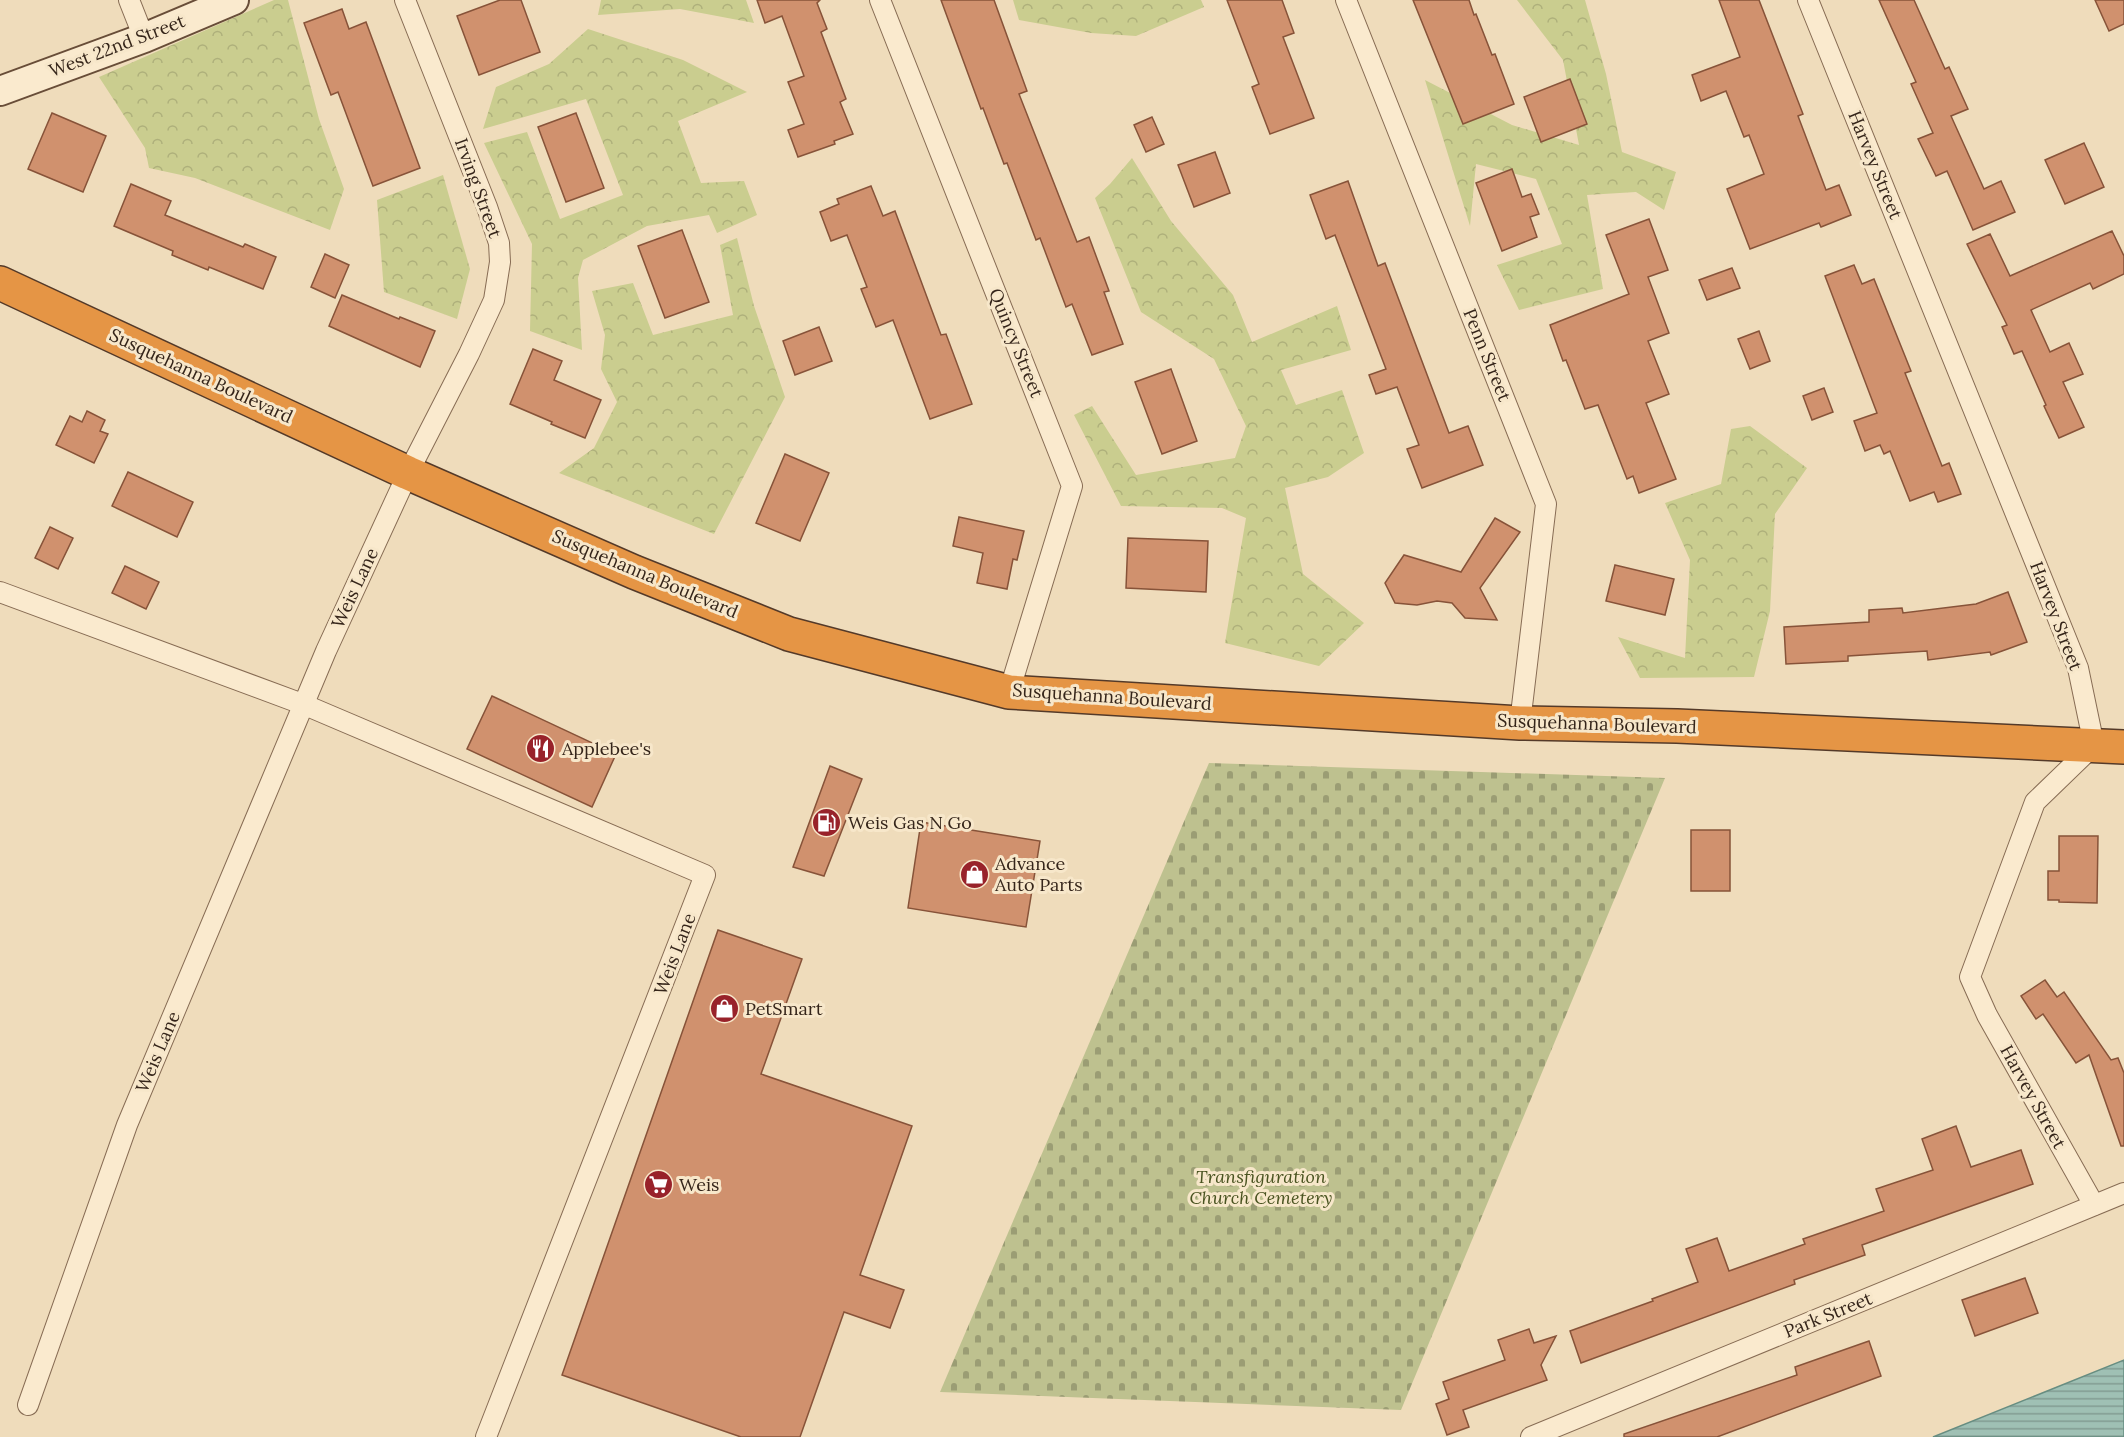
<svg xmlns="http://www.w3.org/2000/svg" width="2124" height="1437" font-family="Lora,serif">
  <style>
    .forest { fill: url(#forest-crowns) }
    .cemetery { fill: url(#cemetery-stones) }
    .water { fill: url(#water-rules); stroke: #678d81; stroke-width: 1.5 }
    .building { fill: #d0916e; stroke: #875339; stroke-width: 1.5 }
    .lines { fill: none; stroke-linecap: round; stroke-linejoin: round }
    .street-casing { stroke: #876c54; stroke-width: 22 }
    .secondary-casing { stroke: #684d38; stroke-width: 32 }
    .highway-casing { stroke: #543a29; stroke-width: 36 }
    .street { stroke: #faeace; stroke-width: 20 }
    .secondary { stroke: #faeace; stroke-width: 28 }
    .highway { stroke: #e59545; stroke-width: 33 }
    .labels { text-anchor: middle; stroke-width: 6; stroke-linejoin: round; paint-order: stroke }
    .street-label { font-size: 18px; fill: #35251a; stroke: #f7e7ca }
    .poi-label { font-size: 18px; fill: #35251a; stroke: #f7e7ca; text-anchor: start }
    .park-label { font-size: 18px; font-style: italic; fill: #495320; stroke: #f7e7ca }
  </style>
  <defs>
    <pattern id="forest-crowns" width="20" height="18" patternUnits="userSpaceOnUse" patternTransform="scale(1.5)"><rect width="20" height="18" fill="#cacd8f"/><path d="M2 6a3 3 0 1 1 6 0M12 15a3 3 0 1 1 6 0" fill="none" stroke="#aeb07b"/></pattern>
    <pattern id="cemetery-stones" width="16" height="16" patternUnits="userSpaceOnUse" patternTransform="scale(1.5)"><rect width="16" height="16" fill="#bec18f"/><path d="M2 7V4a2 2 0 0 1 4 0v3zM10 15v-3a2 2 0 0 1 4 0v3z" fill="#9b9d74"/></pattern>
    <pattern id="water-rules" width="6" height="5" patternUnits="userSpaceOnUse" patternTransform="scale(1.5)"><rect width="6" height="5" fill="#9fc0b4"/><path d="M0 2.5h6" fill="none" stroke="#829c92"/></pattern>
  </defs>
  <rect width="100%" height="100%" fill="#efdcbb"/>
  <g class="forest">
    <path d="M274,0H288L319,119L344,189L330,230L195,178L149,168L145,148L99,77Z"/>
    <path d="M601,0H746L754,23L680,9L598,15Z"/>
    <path d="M1013,0H1201L1204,7L1136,36L1091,33L1019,20Z"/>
    <path d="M1517,0H1585L1606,74L1622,152L1676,172L1664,210L1636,192L1587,195L1603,289L1519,310L1497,265L1562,244L1536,179L1476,164L1470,226L1425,80L1512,125L1579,145L1563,60Z"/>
    <path d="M588,29L683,60L747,92L678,121L701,183L744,181L757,215L717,233L709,215L647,226L583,260L578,278L582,350L530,331L532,244L484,143L527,132L560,219L623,195L586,99L483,129L496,87L549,64Z"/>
    <path d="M1132,158L1171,221L1233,295L1252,342L1337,306L1351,350L1281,370L1296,405L1342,390L1364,453L1328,477L1285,488L1303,574L1364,623L1319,666L1225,643L1246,518L1222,508L1121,506L1074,415L1092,406L1136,475L1235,458L1246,426L1214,359L1141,312L1095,198L1110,184Z"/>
    <path d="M443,175L470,269L457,319L384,292L377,200Z"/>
    <path d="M737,238L754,306L785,397L714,534L559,473L594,448L617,402L601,369L605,335L592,291L633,283L653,335L733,315L720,245Z"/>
    <path d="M1750,426L1807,468L1775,514L1770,611L1754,677L1640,678L1618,637L1685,658L1690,560L1665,503L1721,484L1731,429Z"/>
  </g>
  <path class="cemetery" d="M1209,763L1665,778L1401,1410L940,1392Z"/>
  <path class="water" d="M2124,1360V1437H1933Z"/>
  <g class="building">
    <path d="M500,0H521L540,52L479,75L457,16Z"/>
    <path d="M757,0H820L817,3L827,29L821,32L846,99L840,102L853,134L834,141L835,144L798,157L788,130L804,124L788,82L804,76L782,16L765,23Z"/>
    <path d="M941,0H994L1027,91L1019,94L1077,242L1089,237L1109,291L1104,292L1123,344L1092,355L1072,304L1066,307L1040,238L1036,240L1007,163L1004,164L983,108L981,109Z"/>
    <path d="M1227,0H1282L1294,33L1283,37L1314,118L1270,134L1252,87L1259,84Z"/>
    <path d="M1413,0H1469L1474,15L1476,14L1492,55L1495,54L1514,104L1463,124Z"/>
    <path d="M1719,0H1759L1803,114L1798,116L1826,190L1839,185L1851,215L1821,227L1819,223L1750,249L1727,189L1764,174L1749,135L1744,137L1726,91L1701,101L1692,75L1740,57Z"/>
    <path d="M1879,0H1914L1945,69L1949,67L1968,109L1951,116L1984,189L2001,181L2015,212L1973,230L1947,171L1936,176L1918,139L1933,133L1911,84L1916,82Z"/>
    <path d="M2095,0H2124V24L2109,31Z"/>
    <path d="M342,9L349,29L366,22L420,168L373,186L338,92L331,95L304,23Z"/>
    <path d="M1570,79L1587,124L1541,142L1524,97Z"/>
    <path d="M52,113L106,136L83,192L28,169Z"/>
    <path d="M576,113L604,188L566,202L538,127Z"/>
    <path d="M1152,117L1164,144L1146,152L1134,125Z"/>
    <path d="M2084,143L2104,187L2065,204L2045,160Z"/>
    <path d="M1215,152L1230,193L1194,207L1178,165Z"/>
    <path d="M1512,169L1522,197L1531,194L1539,214L1530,217L1537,237L1502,251L1476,183Z"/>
    <path d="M1348,181L1378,266L1385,263L1449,433L1468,426L1483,465L1422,488L1407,449L1419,445L1397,387L1376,394L1369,375L1386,369L1335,235L1326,239L1310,195Z"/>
    <path d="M131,184L171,201L165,215L243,247L245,244L276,257L263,289L209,267L208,270L172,255L173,251L114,226Z"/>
    <path d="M871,186L883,216L895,211L941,335L946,334L972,404L930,419L893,320L876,327L861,289L867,287L847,235L831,241L820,212L839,204L837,199Z"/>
    <path d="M1649,219L1668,270L1648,277L1669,333L1648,341L1669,394L1646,403L1676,479L1639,493L1633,476L1627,479L1598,405L1585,409L1566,360L1563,361L1550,325L1629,294L1606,235Z"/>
    <path d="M682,230L709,302L665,318L638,246Z"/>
    <path d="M2112,231L2124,256V274L2093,289L2090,283L2031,310L2050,352L2069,343L2083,374L2063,382L2084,427L2059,438L2044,406L2046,405L2022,351L2014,354L2002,327L2007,325L1967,244L1990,234L2010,276Z"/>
    <path d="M325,254L349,265L335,298L311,287Z"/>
    <path d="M1854,265L1862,284L1874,279L1911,371L1905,373L1942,466L1949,463L1961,494L1938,502L1934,492L1910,501L1890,451L1884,454L1880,445L1865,451L1854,421L1877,413L1825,276Z"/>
    <path d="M1732,268L1740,288L1707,300L1699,280Z"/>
    <path d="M342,295L399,319L400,317L435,331L420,367L329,326Z"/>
    <path d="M819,327L832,361L795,375L783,341Z"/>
    <path d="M1759,331L1770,361L1750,369L1738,339Z"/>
    <path d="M533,349L562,361L554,380L601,400L585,438L551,424L552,422L510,404Z"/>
    <path d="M1171,369L1197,441L1162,454L1135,382Z"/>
    <path d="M1824,388L1833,412L1812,420L1803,396Z"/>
    <path d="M87,411L105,420L100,431L108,434L94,463L56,445L70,416L82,422Z"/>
    <path d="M785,454L829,473L800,541L756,523Z"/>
    <path d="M128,472L193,502L177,537L112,506Z"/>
    <path d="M959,517L1024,531L1017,560L1013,559L1007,589L977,583L983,553L953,546Z"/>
    <path d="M1495,518L1520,532L1480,588L1497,620L1465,618L1452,603L1437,601L1417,605L1395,603L1385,583L1404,555L1461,572Z"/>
    <path d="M50,527L73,538L58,569L35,558Z"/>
    <path d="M1128,538L1208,541L1206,592L1126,588Z"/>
    <path d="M1615,565L1674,579L1665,615L1606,601Z"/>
    <path d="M125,566L159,582L146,609L112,593Z"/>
    <path d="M2008,592L2027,642L1991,655L1990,652L1928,660L1927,651L1848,656V661L1786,664L1784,627L1869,622V610L1902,608L1903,613L1976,604Z"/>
    <path d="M492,696L616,754L592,807L467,749Z"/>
    <path d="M830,766L862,779L824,876L793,867Z"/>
    <path d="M921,822L1040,841L1026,927L908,908Z"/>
    <rect x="1691" y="830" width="39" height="61"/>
    <path d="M2059,836H2098L2097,903L2059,902V900H2048V871H2059Z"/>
    <path d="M718,930L802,959L761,1074L912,1126L860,1275L904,1290L890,1328L844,1312L800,1437H741L562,1375Z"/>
    <path d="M2045,980L2057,997L2064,992L2111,1060L2118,1058L2124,1073V1146H2121L2089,1055L2076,1063L2043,1014L2036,1019L2021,996Z"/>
    <path d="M1956,1126L1971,1167L2021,1150L2033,1184L1862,1245L1865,1255L1794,1280L1795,1284L1581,1363L1570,1331L1653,1301L1652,1299L1698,1282L1686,1249L1717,1238L1729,1271L1805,1244L1803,1239L1884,1211L1876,1189L1933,1170L1922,1139Z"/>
    <path d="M2025,1278L2038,1313L1975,1336L1962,1300Z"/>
    <path d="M1529,1329L1534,1343L1556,1336L1541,1365L1547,1380L1463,1410L1469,1427L1447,1435L1436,1404L1449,1399L1443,1382L1505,1360L1498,1340Z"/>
    <path d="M1869,1341L1881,1376L1717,1437H1624V1434L1797,1375L1795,1367Z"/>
  </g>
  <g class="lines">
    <defs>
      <g id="street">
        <path d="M129,0L144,38"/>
        <path d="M880,0L1072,486L1009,692"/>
        <path d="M1346,0L1546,504L1520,723"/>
        <path d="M1808,0L2078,668L2094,745L2035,802L1970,977L1987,1015L2094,1205"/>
        <path d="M0,592L305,705L705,875L486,1437"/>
        <path d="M28,1405L127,1125L326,651L408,473L469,354L494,300L500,262L499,243L487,207L405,0"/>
        <path d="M1531,1437L2124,1193"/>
      </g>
      <path id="secondary" d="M0,91L144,38L234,0"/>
      <path id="highway" d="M0,283L408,473L634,572L789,634L1009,692L1520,723L1677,726L2124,747"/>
    </defs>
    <use href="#street" class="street-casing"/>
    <use href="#secondary" class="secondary-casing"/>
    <use href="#highway" class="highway-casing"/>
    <use href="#street" class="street"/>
    <use href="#secondary" class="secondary"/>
    <use href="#highway" class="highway"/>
  </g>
  <defs>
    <symbol id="restaurant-disc" viewBox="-11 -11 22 22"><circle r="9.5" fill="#98222a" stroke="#f7e7ca"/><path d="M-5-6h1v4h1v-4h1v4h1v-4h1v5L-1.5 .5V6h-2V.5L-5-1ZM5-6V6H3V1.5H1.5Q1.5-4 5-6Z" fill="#fff"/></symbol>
    <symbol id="fuel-disc" viewBox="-11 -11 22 22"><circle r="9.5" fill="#98222a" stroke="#f7e7ca"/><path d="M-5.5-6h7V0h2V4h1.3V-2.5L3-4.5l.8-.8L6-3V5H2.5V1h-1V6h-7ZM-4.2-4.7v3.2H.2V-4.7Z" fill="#fff"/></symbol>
    <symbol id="shop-disc" viewBox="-11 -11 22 22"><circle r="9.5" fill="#98222a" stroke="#f7e7ca"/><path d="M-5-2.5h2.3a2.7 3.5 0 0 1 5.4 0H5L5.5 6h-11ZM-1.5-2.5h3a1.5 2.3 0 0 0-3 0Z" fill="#fff"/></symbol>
    <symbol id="supermarket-disc" viewBox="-11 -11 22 22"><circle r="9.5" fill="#98222a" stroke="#f7e7ca"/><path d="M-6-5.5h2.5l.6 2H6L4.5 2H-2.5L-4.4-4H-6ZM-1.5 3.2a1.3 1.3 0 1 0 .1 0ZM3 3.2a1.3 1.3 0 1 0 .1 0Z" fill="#fff"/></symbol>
  </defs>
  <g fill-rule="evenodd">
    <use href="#restaurant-disc" x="524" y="732" width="33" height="33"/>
    <use href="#fuel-disc" x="810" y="806" width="33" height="33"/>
    <use href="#shop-disc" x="958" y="858" width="33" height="33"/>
    <use href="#shop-disc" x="708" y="992" width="33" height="33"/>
    <use href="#supermarket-disc" x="642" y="1168" width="33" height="33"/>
  </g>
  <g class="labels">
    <g class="street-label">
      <text transform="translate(117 46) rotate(-21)" y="6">West 22nd Street</text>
      <text transform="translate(1875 165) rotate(68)" y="6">Harvey Street</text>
      <text transform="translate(478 188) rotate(70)" y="6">Irving Street</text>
      <text transform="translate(1016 343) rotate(68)" y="6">Quincy Street</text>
      <text transform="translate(1487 355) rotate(68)" y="6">Penn Street</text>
      <text transform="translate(201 376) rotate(25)" y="6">Susquehanna Boulevard</text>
      <text transform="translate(645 574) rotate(23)" y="6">Susquehanna Boulevard</text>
      <text transform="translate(355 588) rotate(-65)" y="6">Weis Lane</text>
      <text transform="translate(2056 616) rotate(69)" y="6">Harvey Street</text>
      <text transform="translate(1112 697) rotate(4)" y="6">Susquehanna Boulevard</text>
      <text transform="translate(1597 724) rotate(2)" y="6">Susquehanna Boulevard</text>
      <text transform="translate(675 954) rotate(-69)" y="6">Weis Lane</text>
      <text transform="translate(158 1052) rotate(-67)" y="6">Weis Lane</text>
      <text transform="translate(2033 1097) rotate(61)" y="6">Harvey Street</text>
      <text transform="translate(1828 1315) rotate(-22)" y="6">Park Street</text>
    </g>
    <g class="poi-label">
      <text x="562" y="755">Applebee's</text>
      <text x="848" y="829">Weis Gas N Go</text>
      <text x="995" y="870">Advance<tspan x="995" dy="21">Auto Parts</tspan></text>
      <text x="745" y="1015">PetSmart</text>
      <text x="679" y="1191">Weis</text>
    </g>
    <g class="park-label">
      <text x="1261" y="1183">Transfiguration<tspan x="1261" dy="21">Church Cemetery</tspan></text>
    </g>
  </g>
</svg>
